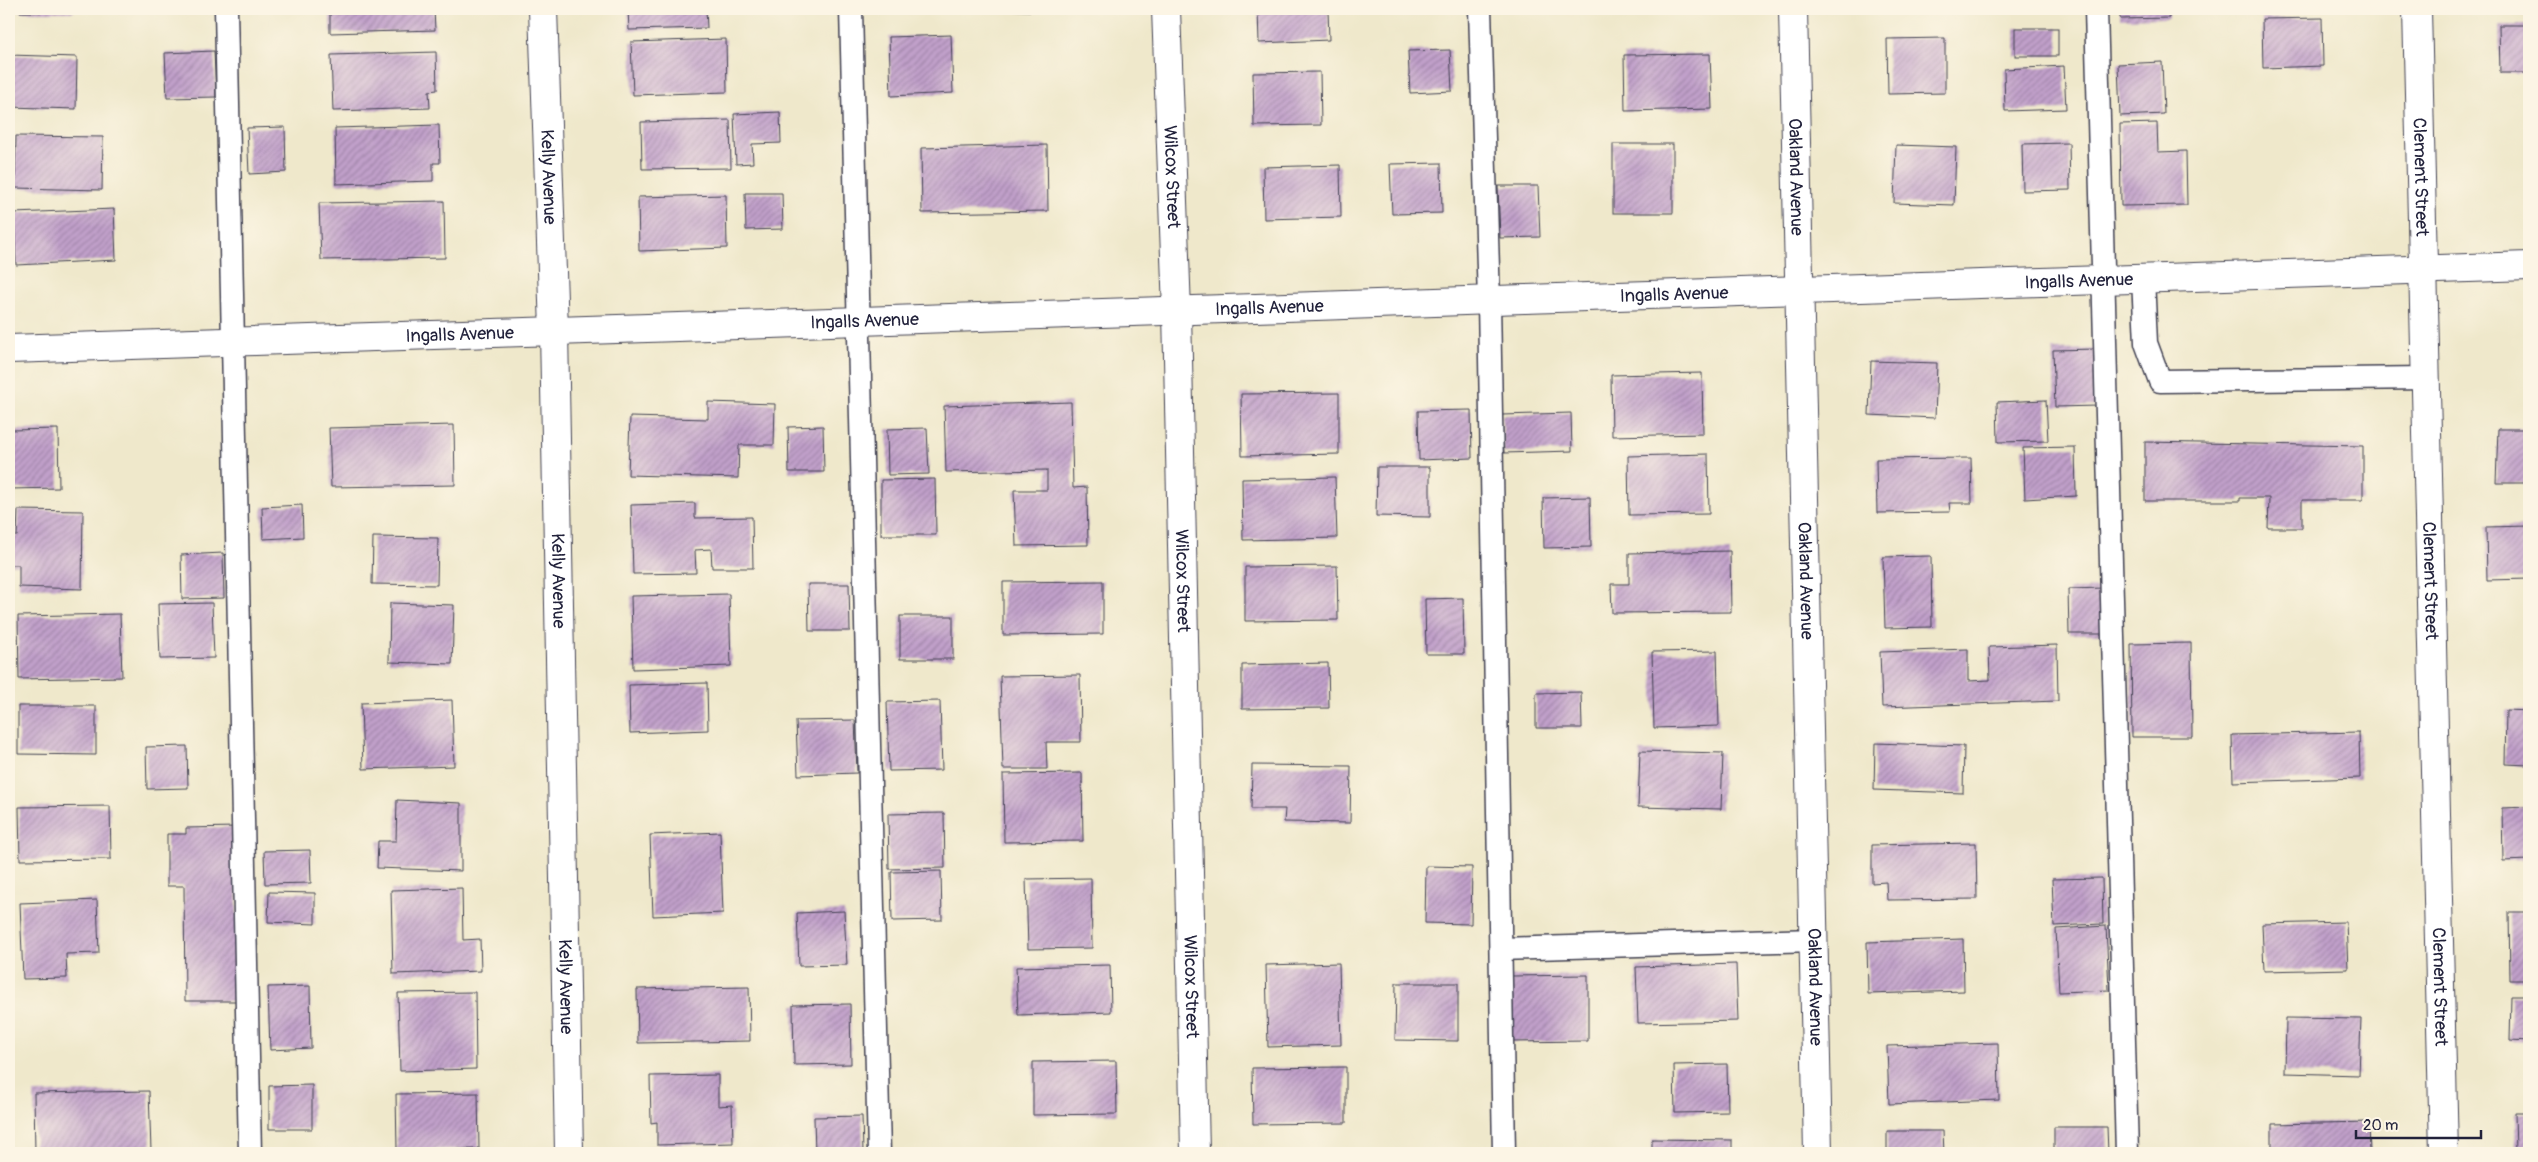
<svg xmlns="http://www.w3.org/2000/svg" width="2538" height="1162" font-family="Pangolin,sans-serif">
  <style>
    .building { fill: url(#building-hatch) }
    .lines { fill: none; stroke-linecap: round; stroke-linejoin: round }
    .service-casing { stroke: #414051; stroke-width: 25 }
    .minor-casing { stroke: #414051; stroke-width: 30 }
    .tertiary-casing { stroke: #414051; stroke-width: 30 }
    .service { stroke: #fff; stroke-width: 22 }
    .minor { stroke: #fff; stroke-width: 28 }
    .tertiary { stroke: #fff; stroke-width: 28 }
    .labels { text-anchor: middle; stroke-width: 5; stroke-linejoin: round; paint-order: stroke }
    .street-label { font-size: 18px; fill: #22223b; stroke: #fcf5e5 }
  </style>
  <defs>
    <pattern id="building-hatch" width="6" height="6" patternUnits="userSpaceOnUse" patternTransform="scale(1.25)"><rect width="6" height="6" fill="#c1a0ca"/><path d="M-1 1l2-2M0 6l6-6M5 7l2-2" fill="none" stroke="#9c82a5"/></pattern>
  </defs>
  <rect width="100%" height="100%" fill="#fcf5e5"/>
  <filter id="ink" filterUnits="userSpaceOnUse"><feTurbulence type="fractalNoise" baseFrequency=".02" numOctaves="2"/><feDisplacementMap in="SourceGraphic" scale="10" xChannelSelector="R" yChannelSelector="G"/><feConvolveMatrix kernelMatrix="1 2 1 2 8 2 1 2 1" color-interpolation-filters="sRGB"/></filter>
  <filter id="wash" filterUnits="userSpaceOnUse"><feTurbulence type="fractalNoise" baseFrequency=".0096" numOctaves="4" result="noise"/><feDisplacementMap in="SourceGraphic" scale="20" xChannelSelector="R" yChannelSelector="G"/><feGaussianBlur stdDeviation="1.12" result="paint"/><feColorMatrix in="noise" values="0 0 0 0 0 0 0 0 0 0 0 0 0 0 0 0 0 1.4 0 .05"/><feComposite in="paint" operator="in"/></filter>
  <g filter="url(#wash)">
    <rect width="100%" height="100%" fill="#efe8cb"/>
    <g id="blocks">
      <g class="building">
        <path d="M21,9H74V12H20Z"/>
        <path d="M330,9H434L435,30L330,33Z"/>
        <path d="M628,9H706L707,28L629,30Z"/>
        <path d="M991,9H1034V11L991,10Z"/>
        <path d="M1258,9L1328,10L1329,40L1259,43Z"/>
        <path d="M2120,9H2169V18L2120,19Z"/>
        <path d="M2322,18L2323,66L2263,68L2262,19Z"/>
        <path d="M2499,25H2529V73H2500Z"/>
        <rect x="2015" y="28" width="43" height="28"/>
        <path d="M951,35L953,93L891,96L889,37Z"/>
        <path d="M1945,38V93L1888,94L1887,39Z"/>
        <path d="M726,39L727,92L633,95L631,42Z"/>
        <path d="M1450,50L1452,91L1410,93L1408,51Z"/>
        <path d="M214,51L216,97L167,98L165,53Z"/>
        <path d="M436,52L437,90L429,91L430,108L333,111L331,55Z"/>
        <path d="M1710,54L1712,109L1625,111L1624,55Z"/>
        <path d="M9,55L77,57L76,109L9,107Z"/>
        <path d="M2162,62L2164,114L2120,116L2118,64Z"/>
        <path d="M2064,66L2066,109L2005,111L2004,69Z"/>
        <path d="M1320,72L1321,125L1254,126L1253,73Z"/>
        <path d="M780,112L781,143L752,144L753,163L736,164L734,114Z"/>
        <path d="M730,120L731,168L642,169L641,122Z"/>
        <path d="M2157,123L2158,152L2186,151L2187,205L2121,206L2120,124Z"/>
        <path d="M439,125L440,163H433V181L336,184L335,128Z"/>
        <path d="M285,127L286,172L249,174L247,128Z"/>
        <path d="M16,136L103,137L102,190L15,188Z"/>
        <path d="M2069,143L2070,190L2023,191L2022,144Z"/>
        <rect x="1613" y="144" width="60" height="69"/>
        <path d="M1047,145L1048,211L922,213L921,148Z"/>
        <path d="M1896,145L1956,147L1954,205L1894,203Z"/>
        <path d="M1441,163L1442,213L1392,214L1390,164Z"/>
        <path d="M1340,165L1341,217L1264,219L1263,167Z"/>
        <path d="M1498,186H1538L1540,237L1500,238Z"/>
        <path d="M745,193H782L783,229L746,230Z"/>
        <path d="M726,195L727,248L639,251L638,197Z"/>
        <path d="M444,201L445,258L321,260L319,203Z"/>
        <path d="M114,209L116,260L16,265L14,213Z"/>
        <path d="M2096,349L2098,406L2055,407L2053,350Z"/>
        <path d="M1871,361L1937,363L1935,418L1869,415Z"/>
        <path d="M1702,373L1703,434L1612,436L1611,375Z"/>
        <path d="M1339,393V454L1242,456L1241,394Z"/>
        <path d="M2046,400L2048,441L1998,442L1997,402Z"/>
        <path d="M708,402L775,404L774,445H739L738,478L628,475L630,417L708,419Z"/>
        <path d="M1071,402L1073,488L1087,487L1088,545L1016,546L1014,490H1047V470L946,472L944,406Z"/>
        <path d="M1471,410L1472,458L1419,460L1418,411Z"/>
        <path d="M1571,413L1572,451L1504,453L1502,415Z"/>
        <path d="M454,425L455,485L331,487L329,428Z"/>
        <path d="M823,426L824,472H789L788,427Z"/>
        <path d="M927,428L929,474L888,475L887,429Z"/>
        <path d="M58,429L59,488L9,489V430Z"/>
        <path d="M2498,429H2529V483H2496Z"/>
        <path d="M2145,442L2363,446V500H2302V528H2268L2269,498H2240V501H2145Z"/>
        <path d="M2075,447L2076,496L2025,499L2023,448Z"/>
        <path d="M1708,454L1709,514L1629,515L1628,456Z"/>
        <path d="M1971,458L1972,503H1949L1950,512L1877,513L1876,459Z"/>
        <path d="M1377,467H1430V517L1376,516Z"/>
        <path d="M1335,477L1337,538L1243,540L1242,479Z"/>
        <path d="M935,479L936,535H881V480Z"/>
        <path d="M1590,497L1591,547L1544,548L1543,498Z"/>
        <path d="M695,503V518L752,517L753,568H712L711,549L695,550L696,573L633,574L631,505Z"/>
        <path d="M302,505L303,537L263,539L262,507Z"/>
        <path d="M18,510L83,511L82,589L19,587V565H9V536H17Z"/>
        <path d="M2529,526V579L2487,580L2486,527Z"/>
        <path d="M373,537L438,538L437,585L372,584Z"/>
        <path d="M1730,551L1731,612L1612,613L1611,584H1629V553Z"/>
        <path d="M223,553L224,598L182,599L181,555Z"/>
        <path d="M1931,556L1932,627L1885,628L1883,557Z"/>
        <path d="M1337,566L1338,620L1245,621V567Z"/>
        <path d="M1103,581V634L1003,635V582Z"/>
        <path d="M808,584H849L850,631H809Z"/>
        <path d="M2104,588L2105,634H2069L2068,589Z"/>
        <path d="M729,594L731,666L633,669L631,596Z"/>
        <path d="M1463,598L1464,654H1426L1425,599Z"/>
        <path d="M212,603L214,658L160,659L158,604Z"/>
        <path d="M390,603L454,605L452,664L389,662Z"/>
        <path d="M120,614L122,677L19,679L18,616Z"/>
        <rect x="900" y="616" width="53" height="43"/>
        <path d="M2191,643L2192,737H2132L2131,644Z"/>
        <path d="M2057,645L2058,701L1882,707L1880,652L1968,649V681L1990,680L1989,647Z"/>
        <path d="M1717,651L1719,726L1654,728L1652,652Z"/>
        <path d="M1328,663L1329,708L1242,709V665Z"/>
        <path d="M1080,675L1081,742H1046L1047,769H1003L1000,676Z"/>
        <path d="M707,683L708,730L630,733L629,685Z"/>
        <path d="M1581,692L1582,728H1536V693Z"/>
        <path d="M452,700L454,766L363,769L361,703Z"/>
        <path d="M940,701L942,770L889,771L887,702Z"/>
        <path d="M18,706H96V755L18,754Z"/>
        <path d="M2506,710L2529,711V765L2505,764Z"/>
        <path d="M855,720L857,773L798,775L796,721Z"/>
        <path d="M2359,732L2360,778L2233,782L2232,735Z"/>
        <path d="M1875,743L1964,746L1963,793L1874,790Z"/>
        <path d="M187,746L188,788L147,789L146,747Z"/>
        <path d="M1640,751L1723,753L1721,809L1638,807Z"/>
        <path d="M1252,765L1351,766L1350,823L1284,822L1285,809H1251Z"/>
        <path d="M1082,773L1083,841L1004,842L1003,774Z"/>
        <path d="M397,800L461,803V871L377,868L378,841H396Z"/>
        <path d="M110,806L111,859L20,860L19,807Z"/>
        <path d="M2529,807V860L2503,861L2502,808Z"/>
        <path d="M944,813L945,868L889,869L888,814Z"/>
        <path d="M236,827L238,1001H185L184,886H167V834H186V828Z"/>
        <path d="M720,832L723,913L653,916L650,835Z"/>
        <path d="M1976,843L1977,899L1887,900L1886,882L1872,883V845Z"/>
        <path d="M310,850L311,883L265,884L264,851Z"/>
        <path d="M1426,866L1472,867L1471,924L1425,923Z"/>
        <path d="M941,871L942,920L892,921L891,872Z"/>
        <path d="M1091,878L1092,948L1028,949L1026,879Z"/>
        <path d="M2102,878L2103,924L2054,926L2052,879Z"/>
        <path d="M462,888L463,940L480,939L481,971L393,974L391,890Z"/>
        <path d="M269,892L315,893V924L268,922Z"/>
        <path d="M97,900L99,953L66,954L67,978L23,979L20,903Z"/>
        <path d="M844,911L847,965L799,966L797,913Z"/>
        <path d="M2509,912H2529V980H2510Z"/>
        <path d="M2346,922L2348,969L2264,971L2262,924Z"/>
        <path d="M2106,926L2109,990L2059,992L2056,929Z"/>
        <path d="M1963,939L1964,991L1868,994L1867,942Z"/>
        <path d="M1339,963L1341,1045L1268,1047L1266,965Z"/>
        <path d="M1736,964L1738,1021L1638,1023L1636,967Z"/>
        <path d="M1110,965L1111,1012L1018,1015L1016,967Z"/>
        <path d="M1588,975V1041L1511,1042L1510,976Z"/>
        <path d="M1396,983H1458V1041L1395,1040Z"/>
        <path d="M310,986L311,1048L270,1050L268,987Z"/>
        <path d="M749,987L750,1041L638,1043L637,989Z"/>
        <path d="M475,992L476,1069L400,1071L398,993Z"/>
        <path d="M2511,996H2529V1042L2510,1041Z"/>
        <path d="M850,1004L851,1064L794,1065L793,1005Z"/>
        <path d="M2286,1018L2361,1019L2359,1075L2285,1073Z"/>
        <path d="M1998,1043L1999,1100L1889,1104L1887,1046Z"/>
        <path d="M1116,1061L1117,1114L1033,1115V1062Z"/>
        <path d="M1727,1064L1728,1112L1675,1113L1674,1065Z"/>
        <path d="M1346,1067V1123L1253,1124L1252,1068Z"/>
        <path d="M718,1075V1106L732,1105L733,1143L657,1145V1122L651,1123L650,1076Z"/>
        <path d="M312,1085V1129H269V1086Z"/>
        <path d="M149,1091L151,1151L35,1153L34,1093Z"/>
        <path d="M478,1093L479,1149L397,1150L396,1094Z"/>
        <path d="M2515,1113H2529V1153H2516Z"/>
        <path d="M862,1116L863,1153H815L814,1117Z"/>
        <path d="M2369,1122L2370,1153H2272V1124Z"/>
        <path d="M2054,1127H2107L2108,1153H2054Z"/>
        <path d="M1887,1131H1943L1944,1153H1887Z"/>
        <path d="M1652,1139L1732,1140V1153H1652Z"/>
      </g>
    </g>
  </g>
  <g filter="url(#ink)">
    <use href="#blocks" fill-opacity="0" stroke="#414051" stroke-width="1"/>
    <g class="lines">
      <defs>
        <g id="service">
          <path d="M226,9L250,1153"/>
          <path d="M851,9L879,1153"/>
          <path d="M1480,9L1489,301L1504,1153"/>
          <path d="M2096,9L2127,1153"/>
          <path d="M2143,278L2146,343L2160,381L2427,378"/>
          <path d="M1501,949L1815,940"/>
        </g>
        <g id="minor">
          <path id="s1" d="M543,9L554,330L569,1153"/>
          <path id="s2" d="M1166,9L1177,311L1195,1153"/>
          <path id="s3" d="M1793,9C1799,390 1813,772 1818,1153"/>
          <path id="s4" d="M2417,9L2444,1153"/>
        </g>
        <g id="tertiary">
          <path id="s5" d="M9,349L2529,266"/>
        </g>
      </defs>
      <use href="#service" class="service-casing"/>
      <use href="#minor" class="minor-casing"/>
      <use href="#tertiary" class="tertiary-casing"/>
      <use href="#service" class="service"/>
      <use href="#minor" class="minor"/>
      <use href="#tertiary" class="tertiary"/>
    </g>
  </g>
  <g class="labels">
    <g class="street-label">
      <text dy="6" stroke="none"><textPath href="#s1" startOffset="168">Kelly Avenue</textPath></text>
      <text dy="6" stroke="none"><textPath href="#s2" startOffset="168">Wilcox Street</textPath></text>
      <text dy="6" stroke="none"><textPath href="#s3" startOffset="168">Oakland Avenue</textPath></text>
      <text dy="6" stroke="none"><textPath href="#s4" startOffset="168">Clement Street</textPath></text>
      <text dy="6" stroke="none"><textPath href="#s5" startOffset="2071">Ingalls Avenue</textPath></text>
      <text dy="6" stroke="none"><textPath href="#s5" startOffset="1666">Ingalls Avenue</textPath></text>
      <text dy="6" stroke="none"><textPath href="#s5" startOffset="1261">Ingalls Avenue</textPath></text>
      <text dy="6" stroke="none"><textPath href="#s5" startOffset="856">Ingalls Avenue</textPath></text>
      <text dy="6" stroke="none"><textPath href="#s5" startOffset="451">Ingalls Avenue</textPath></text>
      <text dy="6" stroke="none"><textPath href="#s1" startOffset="572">Kelly Avenue</textPath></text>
      <text dy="6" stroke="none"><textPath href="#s2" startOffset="572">Wilcox Street</textPath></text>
      <text dy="6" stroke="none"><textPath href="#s3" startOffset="572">Oakland Avenue</textPath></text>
      <text dy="6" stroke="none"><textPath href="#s4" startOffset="572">Clement Street</textPath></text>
      <text dy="6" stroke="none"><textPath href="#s1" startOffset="978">Kelly Avenue</textPath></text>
      <text dy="6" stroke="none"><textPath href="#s2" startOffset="978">Wilcox Street</textPath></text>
      <text dy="6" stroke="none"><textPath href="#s3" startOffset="978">Oakland Avenue</textPath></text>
      <text dy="6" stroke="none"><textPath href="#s4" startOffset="978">Clement Street</textPath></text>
    </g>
  </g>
  <rect width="2538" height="1162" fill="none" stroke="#fcf5e5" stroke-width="30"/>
  <path d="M2356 1130v8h125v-8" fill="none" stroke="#22223b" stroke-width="2.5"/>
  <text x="2363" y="1130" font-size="15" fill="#22223b" stroke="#fcf5e5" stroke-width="4" paint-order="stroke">20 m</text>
</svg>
